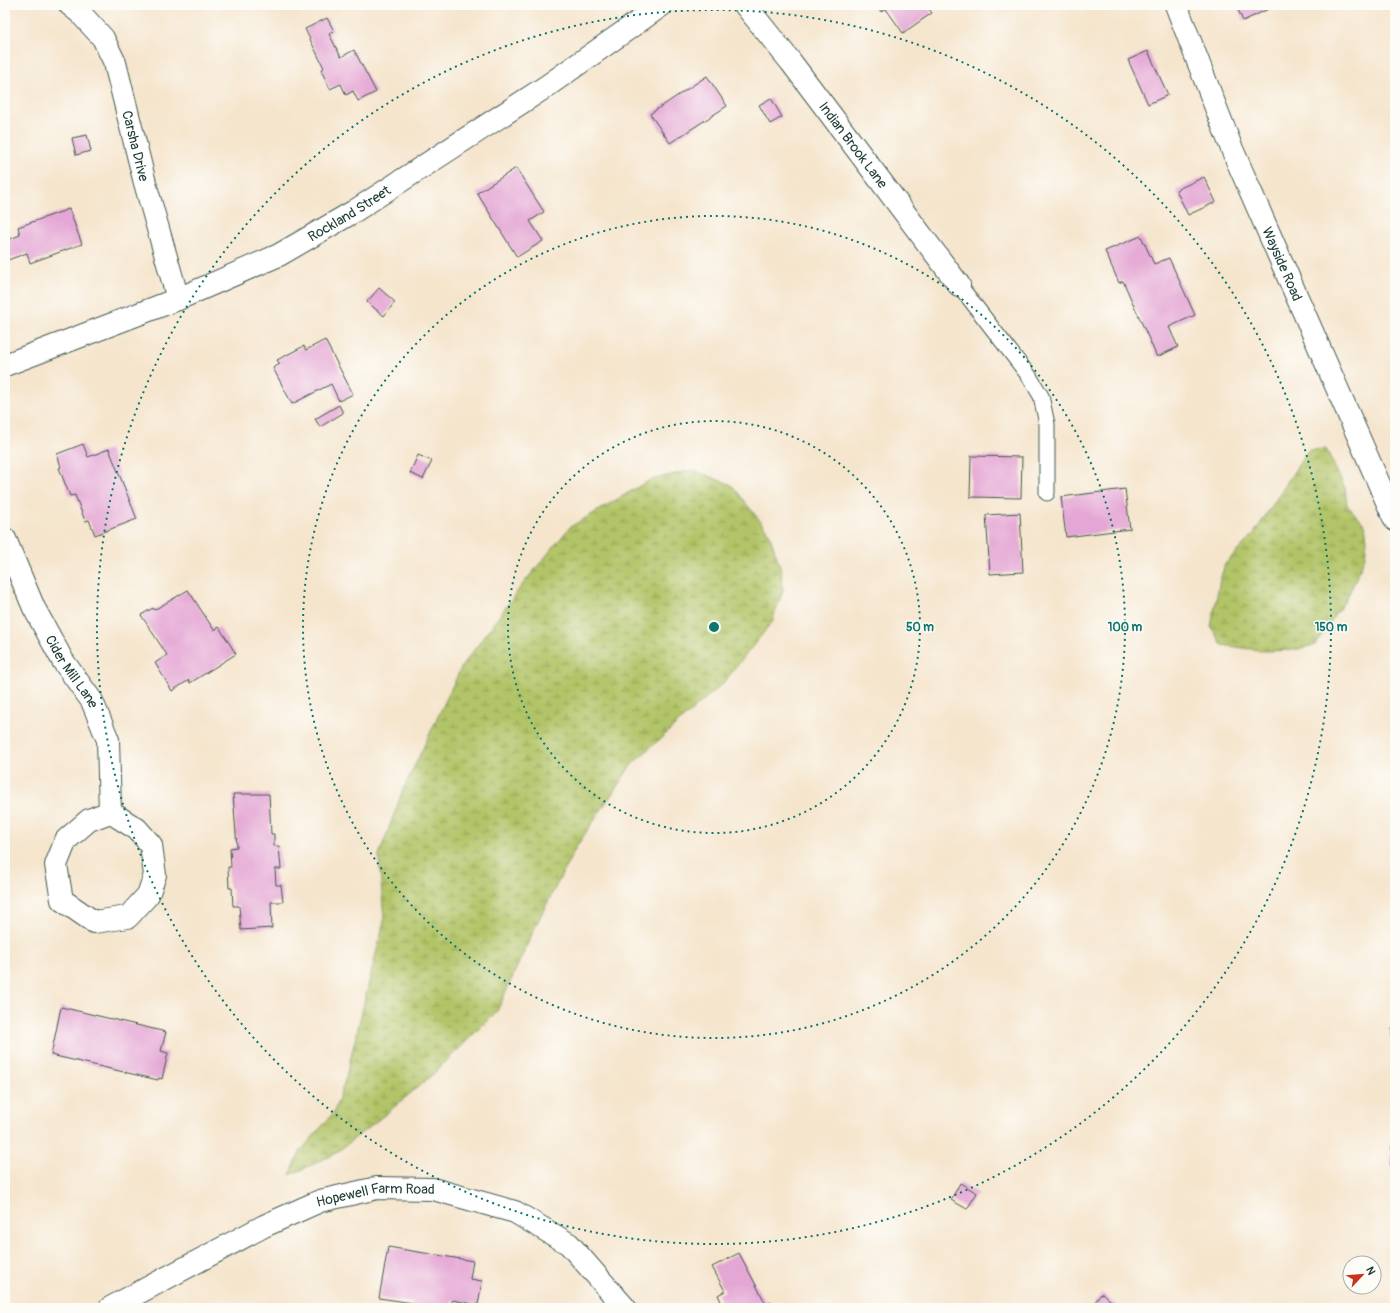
<svg xmlns="http://www.w3.org/2000/svg" width="1400" height="1313" font-family="Pangolin,sans-serif">
  <style>
    .wetland { fill: url(#wetland-marsh); stroke: #68804e }
    .building { fill: #e4a6d4 }
    .lines { fill: none; stroke-linecap: round; stroke-linejoin: round }
    .service-casing { stroke: #3f564b; stroke-width: 17 }
    .minor-casing { stroke: #3f564b; stroke-width: 24 }
    .tertiary-casing { stroke: #3f564b; stroke-width: 24 }
    .service { stroke: #fff; stroke-width: 15 }
    .minor { stroke: #fff; stroke-width: 22 }
    .tertiary { stroke: #fff; stroke-width: 22 }
    .ring { fill: none; stroke: #0f766e; stroke-width: 2; stroke-dasharray: 2 4 }
    .labels { text-anchor: middle; stroke-width: 3; stroke-linejoin: round; paint-order: stroke }
    .street-label { font-size: 14px; fill: #1f3d34; stroke: #fdfcf7 }
    .centre { fill: #0f766e; stroke: #fdfcf7; stroke-width: 2 }
    .ring-label { font-size: 12px; text-anchor: middle; font-weight: bold; fill: #0f766e; stroke: #fdfcf7; stroke-width: 3; stroke-linejoin: round; paint-order: stroke }
  </style>
  <defs>
    <pattern id="wetland-marsh" width="20" height="14" patternUnits="userSpaceOnUse"><rect width="20" height="14" fill="#b2c468"/><path d="M1 5h8M5 5V1M11 12h8M15 12V8" fill="none" stroke="#90a056"/></pattern>
  </defs>
  <rect width="100%" height="100%" fill="#fdfcf7"/>
  <filter id="ink" filterUnits="userSpaceOnUse"><feTurbulence type="fractalNoise" baseFrequency=".025" numOctaves="2"/><feDisplacementMap in="SourceGraphic" scale="8" xChannelSelector="R" yChannelSelector="G"/><feConvolveMatrix kernelMatrix="1 2 1 2 8 2 1 2 1" color-interpolation-filters="sRGB"/></filter>
  <filter id="wash" filterUnits="userSpaceOnUse"><feTurbulence type="fractalNoise" baseFrequency=".012" numOctaves="4" result="noise"/><feDisplacementMap in="SourceGraphic" scale="16" xChannelSelector="R" yChannelSelector="G"/><feGaussianBlur stdDeviation="0.9" result="paint"/><feColorMatrix in="noise" values="0 0 0 0 0 0 0 0 0 0 0 0 0 0 0 0 0 1.4 0 .05"/><feComposite in="paint" operator="in"/></filter>
  <g filter="url(#wash)">
    <rect width="100%" height="100%" fill="#f5e5cd"/>
    <g class="wetland">
      <path d="M1326,449L1345,488L1347,505L1365,525L1367,540L1365,557L1349,594L1315,645L1294,650L1265,651L1222,645L1211,627L1220,580L1225,564L1253,535L1308,450Z"/>
      <path d="M693,470L732,485L769,533L781,570L783,590L772,622L724,682L632,764L576,847L537,923L497,1011L432,1075L387,1113L333,1155L290,1175L300,1152L334,1112L346,1077L384,921L379,855L403,790L462,666L523,584L570,527L650,480Z"/>
    </g>
    <g id="blocks">
      <g class="building">
        <path d="M876,5H926L932,13L903,33L886,9L881,12Z"/>
        <path d="M1236,5H1277L1243,21Z"/>
        <path d="M327,18L334,31L329,34L341,57L354,50L376,92L358,101L353,91L346,95L341,84L330,89L321,70L324,68L305,29Z"/>
        <path d="M1148,51L1168,95L1148,104L1128,60Z"/>
        <path d="M707,76L727,106L670,143L650,114Z"/>
        <path d="M771,98L782,117L770,124L759,105Z"/>
        <path d="M87,135L91,151L76,155L72,138Z"/>
        <path d="M516,168L544,212L530,221L543,241L517,257L477,193Z"/>
        <path d="M1204,177L1216,202L1188,215L1176,190Z"/>
        <path d="M69,209L82,244L30,263L27,253L5,261V241L20,235L18,227Z"/>
        <path d="M1141,236L1154,264L1169,258L1195,315L1169,327L1178,347L1157,357L1123,281L1119,283L1105,251Z"/>
        <path d="M379,288L395,302L384,316L367,302Z"/>
        <path d="M325,340L353,394L339,401L331,384L292,404L273,368L280,364L277,360L304,346L306,350Z"/>
        <path d="M339,405L343,413L320,427L315,419Z"/>
        <path d="M83,444L88,457L109,449L137,519L95,535L89,520L85,521L75,495L70,496L59,468L61,467L57,454Z"/>
        <path d="M418,455L432,461L423,479L410,473Z"/>
        <path d="M971,456L1022,457L1021,498L970,497Z"/>
        <path d="M1125,489L1130,529L1066,537L1061,497Z"/>
        <path d="M1020,513L1023,572L990,574L986,515Z"/>
        <path d="M188,590L214,630L219,627L236,654L190,683L189,680L172,691L155,663L167,655L141,615L153,608L154,610Z"/>
        <path d="M233,794H269L271,834H274V846H279L281,869H275L276,885H281L283,902H271L272,928L241,930L239,906H233L232,888H229L228,867H231L230,848L237,847Z"/>
        <path d="M61,1007L166,1032L161,1051L168,1053L162,1079L159,1078L158,1080L51,1055Z"/>
        <path d="M1392,1029H1395V1052L1392,1051Z"/>
        <path d="M1392,1144H1395V1166H1391Z"/>
        <path d="M960,1183L977,1193L967,1209L951,1200Z"/>
        <path d="M388,1247L473,1261L470,1279L482,1281L478,1305L452,1300L451,1308H412L413,1303L379,1298Z"/>
        <path d="M739,1253L766,1304L770,1302L773,1308H724L718,1295L725,1291L712,1267Z"/>
        <path d="M1102,1293L1117,1306L1115,1308H1100L1094,1303Z"/>
      </g>
    </g>
  </g>
  <g filter="url(#ink)">
    <use href="#blocks" fill-opacity="0" stroke="#3f564b" stroke-width="1"/>
    <g class="lines">
      <defs>
        <path id="service" d="M959,285L1029,376L1041,396L1047,424V493"/>
        <g id="minor">
          <path id="s1" d="M70,5L80,13L103,38L115,63L145,183L178,299"/>
          <path id="s2" d="M745,5L791,62L959,285"/>
          <path id="s3" d="M1176,5L1232,149L1395,520"/>
          <path id="s4" d="M5,539L34,608L63,661L92,701L108,740L110,812"/>
          <path d="M110,812L137,829L151,845L155,875L148,895L128,917L94,922L62,900L56,865L66,840L89,820Z"/>
          <path id="s5" d="M110,1308L264,1226L320,1201L377,1188L433,1189L515,1212L569,1244L625,1308"/>
        </g>
        <g id="tertiary">
          <path id="s6" d="M5,365L178,299L279,255L353,212L547,86L662,5"/>
        </g>
      </defs>
      <use href="#service" class="service-casing"/>
      <use href="#minor" class="minor-casing"/>
      <use href="#tertiary" class="tertiary-casing"/>
      <use href="#service" class="service"/>
      <use href="#minor" class="minor"/>
      <use href="#tertiary" class="tertiary"/>
    </g>
  </g>
  <g class="ring">
    <circle cx="714" cy="627" r="206"/>
    <circle cx="714" cy="627" r="411"/>
    <circle cx="714" cy="627" r="617"/>
  </g>
  <g class="labels">
    <g class="street-label">
      <text dy="5" stroke="none"><textPath href="#s2" startOffset="177">Indian Brook Lane</textPath></text>
      <text dy="5" stroke="none"><textPath href="#s1" startOffset="160">Carsha Drive</textPath></text>
      <text dy="5" stroke="none"><textPath href="#s6" startOffset="377">Rockland Street</textPath></text>
      <text dy="5" stroke="none"><textPath href="#s3" startOffset="280">Wayside Road</textPath></text>
      <text dy="5" stroke="none"><textPath href="#s4" startOffset="149">Cider Mill Lane</textPath></text>
      <text dy="5" stroke="none"><textPath href="#s5" startOffset="292">Hopewell Farm Road</textPath></text>
    </g>
  </g>
  <circle cx="714" cy="627" r="6" class="centre"/>
  <g class="ring-label">
    <text x="920" y="631">50 m</text>
    <text x="1125" y="631">100 m</text>
    <text x="1331" y="631">150 m</text>
  </g>
  <rect width="1400" height="1313" fill="none" stroke="#fdfcf7" stroke-width="20"/>
  <g transform="translate(1362 1275) rotate(64)"><circle r="19" fill="#fdfcf7" stroke="#a4b0a9"/>
  <path d="M0-3L7 15L0 10L-7 15Z" fill="#c8321e"/>
  <text y="-6" font-size="11" font-weight="bold" text-anchor="middle" fill="#1f3d34">N</text>
  </g>
</svg>
